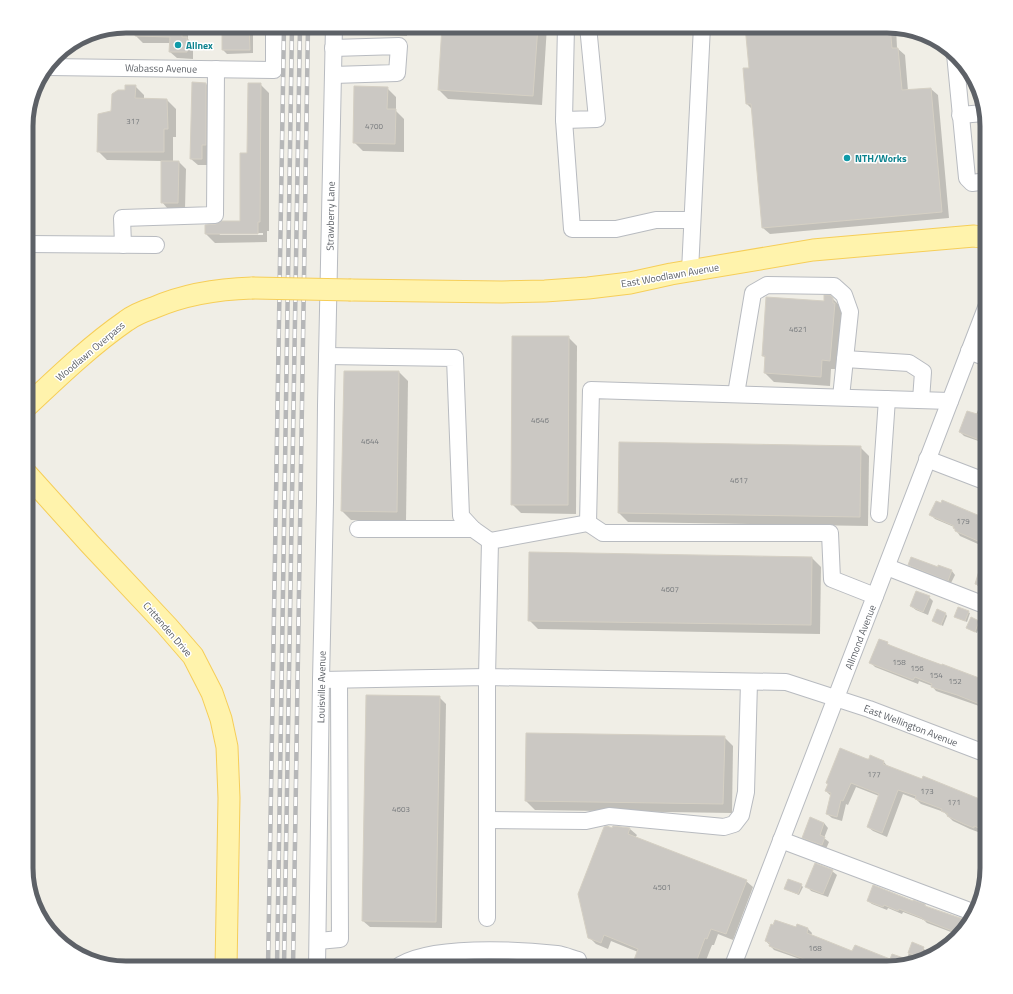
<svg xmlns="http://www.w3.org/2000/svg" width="1013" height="994" font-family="'Titillium Web',sans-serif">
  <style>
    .shadow { fill: #0003; fill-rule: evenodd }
    .building { fill: #cbc8c3; stroke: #d5d0c4 }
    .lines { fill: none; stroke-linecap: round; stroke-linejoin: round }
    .minor-casing { stroke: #b8bbc0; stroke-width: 18 }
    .major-casing { stroke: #f6ce58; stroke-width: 23 }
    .minor { stroke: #fff; stroke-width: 16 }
    .major { stroke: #fff3ac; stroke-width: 21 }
    .rail-casing { stroke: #b6b7b8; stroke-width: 4.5 }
    .rail { stroke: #fff; stroke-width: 3; stroke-dasharray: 9; stroke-linecap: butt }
    .major-bridge-casing { stroke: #f6ce58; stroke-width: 23; stroke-linecap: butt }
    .major-bridge { stroke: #fff3ac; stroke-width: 21 }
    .culture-dot { fill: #0f9aa8; stroke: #fff; stroke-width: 1.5 }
    .labels { text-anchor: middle; stroke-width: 3; stroke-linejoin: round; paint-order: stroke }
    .number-label { font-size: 8px; fill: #787b7e }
    .culture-label { font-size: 10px; font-weight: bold; fill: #0d838f; stroke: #fff; text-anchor: start }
    .street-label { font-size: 10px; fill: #5d6167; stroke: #fff }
    .rim { fill: none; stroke: #5d6167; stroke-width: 5 }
  </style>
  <rect width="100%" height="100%" fill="#f0eee6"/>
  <g class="shadow">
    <path d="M137,26H188V39L193,45V59L177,58L170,52V43H143L136,36Z"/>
    <path d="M223,26H250L253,29V53L227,54L223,50Z"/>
    <path d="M356,26H407V36L365,35Z"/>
    <path d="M443,26H547L542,105L448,99L439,90Z"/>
    <path d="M746,26L896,27L897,48L905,55L908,91L931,89L938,95L949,218L770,234L763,228L753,110L747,104L750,69Z"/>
    <path d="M206,84L213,90L208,165H198L191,159Z"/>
    <path d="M260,84L269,93V231H267V242L215,243L206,234L241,222ZM219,233H263V235H220Z"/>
    <path d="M135,86L144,95V100H167L176,109V137H173V162H179L186,169L185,209H168L162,202V161L107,160L98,151L112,111L126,91Z"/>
    <path d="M387,88L396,97V111L404,119V152L363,151L354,142Z"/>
    <path d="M830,296L842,308L843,313L839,369H831L830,386L774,382L765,373L766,358L763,356Z"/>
    <path d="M568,337L577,346L576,514L521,513L512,504Z"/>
    <path d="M399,372L408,381L406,521L351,520L342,511Z"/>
    <path d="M982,400L987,402V444L964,436L960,432L976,415Z"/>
    <path d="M860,447L869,456L868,526L628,522L619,513Z"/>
    <path d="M931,515L987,520V548L960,536L954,527L935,519Z"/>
    <path d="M812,558L821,567L820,634L538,629L529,620Z"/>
    <path d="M909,565L938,568L952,571L955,575L951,583L913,568Z"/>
    <path d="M987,575V591L980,588L976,584Z"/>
    <path d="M929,597L933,601L928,615L916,610L911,606Z"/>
    <path d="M968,612L970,613L967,622L955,617Z"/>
    <path d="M946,614L947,616L943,626L935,622Z"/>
    <path d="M979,621L981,623L977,633L967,628Z"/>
    <path d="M879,640L887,643L891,646L987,682V712L982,707L936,691L932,686L919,681L918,684L875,667L871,663Z"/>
    <path d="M439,697L446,704L442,928L370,927L363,921Z"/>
    <path d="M724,737L733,746L732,813L535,810L526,801Z"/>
    <path d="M871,757L884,762L888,767L987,803V831L986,833L979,830L978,832L970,829L953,821L944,812L921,804L916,799L903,794L887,837L873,831L868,827L879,796L856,787L848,805L846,804L842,821L832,818L827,814L831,796L826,791L869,760Z"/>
    <path d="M824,823L828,828L824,838L829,842L826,849L807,842L803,837Z"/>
    <path d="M614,827L630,829L637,835L635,838L746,881L753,887L733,940L718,934L714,945H712L703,968H638L635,964L638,952L611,941L608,949L596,944L589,937Z"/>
    <path d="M832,871L837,875L828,897L811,891L807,886Z"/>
    <path d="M801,885L803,887L799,895L785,889Z"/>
    <path d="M868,901L925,905L928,908L965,921L967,923L959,935L927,923L924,920L903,912L902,914L888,908L887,910L872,904Z"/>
    <path d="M797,925L808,929L812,933L811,936L853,952L890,960H906L913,944L923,948L927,952L924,961L887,968H830L817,963V965L774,950L766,941L796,929Z"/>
    <path d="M527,962L532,967L560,968H430Z"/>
  </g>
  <g class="building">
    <path d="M136,26H182V37H187V52H169L170,37L135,36Z"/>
    <path d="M222,26H249L250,50H222Z"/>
    <path d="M442,26H538L533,96L438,90Z"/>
    <path d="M745,26H890L892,48H898L902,90L931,88L942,212L762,228L751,104H746L743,68H749Z"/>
    <path d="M192,82L206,83V145H202V159H190Z"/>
    <path d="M248,83H261L260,222H258V234H205V225L216,224L222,221H240V153H247Z"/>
    <path d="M125,85H136L135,98L167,99L168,129H164V152H97L98,114L111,111L112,94L118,90H125Z"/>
    <path d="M354,86L388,87L387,109H396L395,144L353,143Z"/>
    <path d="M161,161H179L178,203H161Z"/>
    <path d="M824,295H830L833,298V303H835L830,361L822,360L821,377L764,373L765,356H762L766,297L824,301Z"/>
    <path d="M512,336H569L568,505H511Z"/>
    <path d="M344,371H399L397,512L341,511Z"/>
    <path d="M967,411L987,417V443L959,432Z"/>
    <path d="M619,442L861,446L860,517L618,513Z"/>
    <path d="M942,500L987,519V545L955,531V529L953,528L954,526L929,515L936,501L941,503Z"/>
    <path d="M529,552L812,557L811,625L528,621Z"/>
    <path d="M911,557L938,567V565L952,570L948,581L908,565Z"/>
    <path d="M979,571L987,574V588L975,584Z"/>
    <path d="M916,591L930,596L923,612L910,606Z"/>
    <path d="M958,607L969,611L965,621L954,617Z"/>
    <path d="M937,609L946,613L941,625L932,621Z"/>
    <path d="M971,617L979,621L975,632L966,628Z"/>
    <path d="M879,639L888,642L887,644L920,657L942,665V664L987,681V707L957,695L931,687L932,684L915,677L913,680L869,663Z"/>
    <path d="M366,695L440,696L436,922L362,921Z"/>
    <path d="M526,733L725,736L723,804L525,801Z"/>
    <path d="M840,748L867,759H869L870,755L884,761L883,764L922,779L923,776L987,802V814L981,829L974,826V828L964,824L947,816L948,814L941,811L942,809L915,799L916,796L898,790L882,833L867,827L879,794L851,783L843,801L841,800L837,817L826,814L831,793L825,791L828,784L826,783Z"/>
    <path d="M810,817L824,823L820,835L825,837L822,845L802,838Z"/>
    <path d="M607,826L612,828L613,826L630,828L628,834L747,880L726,934L711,929L707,939L705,938L694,968H642L633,965L635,961L634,960L638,949L604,935L601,943L588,938L578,894L604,827Z"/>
    <path d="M815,863L833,870L823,894L805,887Z"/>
    <path d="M788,879L802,884L798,894L784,889Z"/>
    <path d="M873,885L913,901V900L925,904V906L966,920L962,930L960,934L922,919V918L899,909L898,911L884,905L883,907L867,901Z"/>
    <path d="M775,920L796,927L797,924L808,928L807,933L852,951L855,945L890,959L892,954L915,962L887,968H834L813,960L812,962L769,946L770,943L765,941L771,924L773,925Z"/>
    <path d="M912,942L924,947L920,957L908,953Z"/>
    <path d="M474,960L527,961V968H428L437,964Z"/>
  </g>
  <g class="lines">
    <defs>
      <g id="minor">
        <path d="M566,26L564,120L572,229H616L656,220H692"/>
        <path d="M333,48L399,46L397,73L333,75"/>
        <path d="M955,54L967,178L972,183L987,181"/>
        <path d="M48,67L274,70V26"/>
        <path d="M960,115L984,113"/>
        <path d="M564,120L597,119L588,26"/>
        <path d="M26,244L156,245"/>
        <path d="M123,245L122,218L215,215L216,69"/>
        <path d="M690,271L702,26"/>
        <path d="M969,351L987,358"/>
        <path d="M327,356L455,358L461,516L473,529L490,541"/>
        <path d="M845,359L909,363L923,372L921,400"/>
        <path d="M736,394L753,293L767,285L834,286L844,295L850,312L841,397"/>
        <path d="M927,459L987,482"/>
        <path d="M879,514L887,399"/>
        <path d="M588,523L490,541L487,677L786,682L869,709L987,754"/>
        <path d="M358,529H473"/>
        <path d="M887,567L987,606"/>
        <path d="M875,596L832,579L830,533H603L588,523L591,390L950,401"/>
        <path d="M321,680L487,677V918"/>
        <path d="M488,820L586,821L609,816L724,827L734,824L741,815L746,792L749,682"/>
        <path d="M781,840L975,913"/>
        <path d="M318,941L340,939L339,680"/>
        <path d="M317,968L321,680L325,502L326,405L334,26"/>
        <path d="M396,968C427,944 519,950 557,954C564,955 571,958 578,960L580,968"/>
        <path d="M732,968L987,305"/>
      </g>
      <g id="major">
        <path d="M351,290L502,292L545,291L588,288L630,283L671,274L813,250L974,236L987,238"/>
        <path d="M26,407C58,377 90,346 126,321C134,315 144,311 153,308C185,294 217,289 252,288"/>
        <path d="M26,473L90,544L167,626L193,656L212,693L221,719L227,747L229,798L226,968"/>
      </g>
    </defs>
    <use href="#minor" class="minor-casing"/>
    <use href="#major" class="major-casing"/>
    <use href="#minor" class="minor"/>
    <use href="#major" class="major"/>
    <defs>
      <g id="rail">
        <path d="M268,968L284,26"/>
        <path d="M277,968L292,26"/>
        <path d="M284,968L300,26"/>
        <path d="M293,968L308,26"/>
      </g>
    </defs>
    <use href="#rail" class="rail-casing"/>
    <use href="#rail" class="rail"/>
    <defs>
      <path id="major-bridge" d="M252,288L351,290"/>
    </defs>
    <use href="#major-bridge" class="major-bridge-casing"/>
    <use href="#major-bridge" class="major-bridge"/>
  </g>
  <g class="culture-dot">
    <circle cx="178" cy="45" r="4"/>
    <circle cx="847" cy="158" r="4"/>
  </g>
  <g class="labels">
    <g class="number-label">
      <text x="133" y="124">317</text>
      <text x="374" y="129">4700</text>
      <text x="798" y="332">4621</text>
      <text x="540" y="423">4646</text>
      <text x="370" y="444">4644</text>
      <text x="739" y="483">4617</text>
      <text x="963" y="524">179</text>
      <text x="670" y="592">4607</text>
      <text x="899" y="665">158</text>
      <text x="917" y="671">156</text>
      <text x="936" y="678">154</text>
      <text x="955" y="684">152</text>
      <text x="874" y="777">177</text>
      <text x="927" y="794">173</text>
      <text x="954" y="805">171</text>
      <text x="401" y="812">4603</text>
      <text x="662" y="890">4501</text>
      <text x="815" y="951">168</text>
    </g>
    <g class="culture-label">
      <text x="186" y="49">Allnex</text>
      <text x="855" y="162">NTH/Works</text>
    </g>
    <g class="street-label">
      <text transform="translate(161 68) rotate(1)" y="4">Wabasso Avenue</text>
      <text transform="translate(330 216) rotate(-89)" y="4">Strawberry Lane</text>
      <text transform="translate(670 275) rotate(-10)" y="4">East Woodlawn Avenue</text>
      <text transform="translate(90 351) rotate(-40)" y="4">Woodlawn Overpass</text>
      <text transform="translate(168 629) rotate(49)" y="4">Crittenden Drive</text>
      <text transform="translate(860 637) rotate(-69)" y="4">Allmond Avenue</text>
      <text transform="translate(321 687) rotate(-89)" y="4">Louisville Avenue</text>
      <text transform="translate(911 725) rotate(21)" y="4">East Wellington Avenue</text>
    </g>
  </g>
  <path d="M0 0H1013V994H0ZM126 33H887A93 93 0 0 1 980 126V868A93 93 0 0 1 887 961H126A93 93 0 0 1 33 868V126A93 93 0 0 1 126 33Z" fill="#fff" fill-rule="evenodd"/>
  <path class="rim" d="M126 33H887A93 93 0 0 1 980 126V868A93 93 0 0 1 887 961H126A93 93 0 0 1 33 868V126A93 93 0 0 1 126 33Z"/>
</svg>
